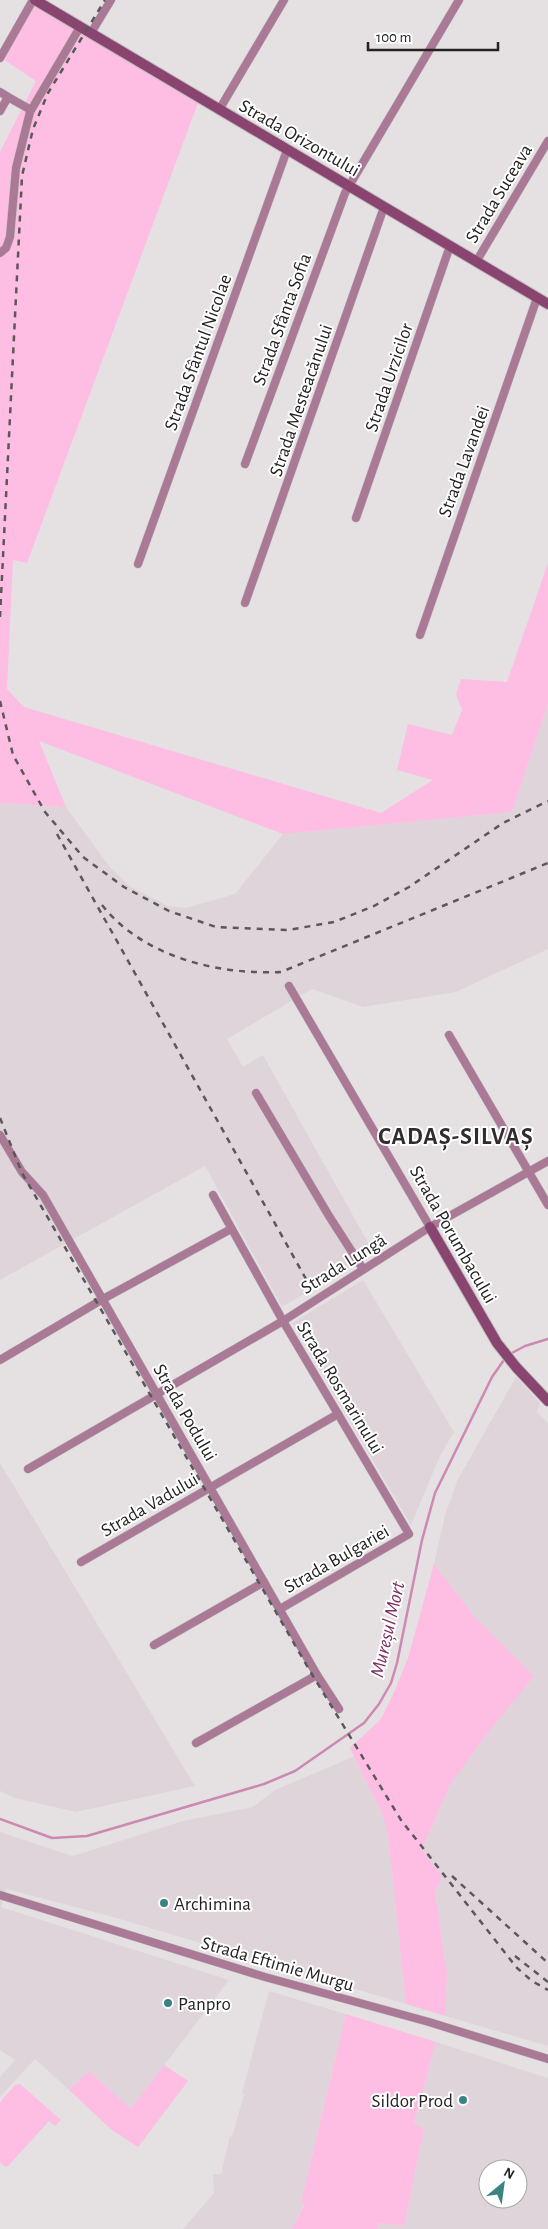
<svg xmlns="http://www.w3.org/2000/svg" width="548" height="2229" font-family="'Alegreya Sans',sans-serif">
  <style>
    .built { fill: #e0d4db; fill-rule: evenodd }
    .green { fill: #febde2 }
    .lines { fill: none; stroke-linecap: round; stroke-linejoin: round }
    .stream { stroke: #cc89b1; stroke-width: 2.5 }
    .street-casing { stroke: #c2bfc0; stroke-width: 9 }
    .secondary-casing { stroke: #c2bfc0; stroke-width: 12 }
    .street { stroke: #a97995; stroke-width: 8 }
    .secondary { stroke: #89456f; stroke-width: 10 }
    .rail { stroke: #5b5859; stroke-width: 2.5; stroke-dasharray: 6 6; stroke-linecap: butt }
    .poi-dot { fill: #3b8382; stroke: #fff; stroke-width: 2 }
    .labels { text-anchor: middle; stroke-width: 4; stroke-linejoin: round; paint-order: stroke }
    .street-label { font-size: 19px; fill: #242223; stroke: #fff }
    .poi-label { font-size: 19px; fill: #242223; stroke: #fff; text-anchor: start }
    .water-label { font-size: 20px; font-style: italic; fill: #7d2d61; stroke: #fff }
    .district-label { font-size: 24px; font-weight: bold; letter-spacing: 1px; fill: #312d2f; stroke: #fff }
  </style>
  <rect width="100%" height="100%" fill="#e5e1e3"/>
  <g class="built">
    <path d="M548,703V949L456,992L363,1007L312,989L227,1039L243,1067L263,1055L374,1253L282,1307L205,1166L0,1280V803L66,807L109,866L129,886L168,906L186,908L235,894L283,834L512,812Z"/>
    <path d="M363,1280L454,1432L440,1456L411,1525L292,1323Z"/>
    <path d="M516,1377L540,1403L537,1412L548,1423V2046L445,2016L447,1975L435,1892L442,1877L422,1849L450,1785L486,1735L474,1616L434,1564L445,1515L458,1479Z"/>
    <path d="M0,1463L195,1786L76,1812L15,1798L0,1791Z"/>
    <path d="M355,1756L381,1811L388,1833L406,2004L113,1917L6,1889L1,1907L229,1980L131,2109L89,2071L69,2090L35,2059L0,2097V2077L15,2060L0,2050V1832L73,1856L183,1821L253,1807L275,1790Z"/>
    <path d="M269,1991L346,2014L301,2201L305,2203L292,2229H183L214,2193L213,2174H221L230,2136L232,2137L244,2094L242,2093Z"/>
    <path d="M436,2042L548,2078V2229H378L379,2223L404,2226L424,2128L414,2125ZM488,2169H518V2199H488Z"/>
  </g>
  <g class="green">
    <path d="M32,4L198,103L27,563L13,560L7,689L24,707L381,813L433,780L397,770L408,724L452,735L462,710L456,694L461,679L507,682L548,563V703L512,812L283,834L39,741L66,807L0,803V152L36,81L0,57Z"/>
    <path d="M434,1564L474,1616L534,1676L486,1735L450,1785L422,1849L442,1877L435,1892L447,1975L445,2016L406,2004L388,1833L381,1811L350,1748L381,1719L395,1690L408,1658Z"/>
    <path d="M346,2014L436,2042L414,2124L424,2128L404,2226L379,2223L378,2229H292L305,2204L301,2202Z"/>
    <path d="M164,2065L188,2081L138,2147L112,2130L69,2090L89,2071L131,2109Z"/>
    <path d="M20,2084L61,2120L55,2126L49,2121L8,2166L5,2167L0,2162V2102L15,2085Z"/>
  </g>
  <g class="lines">
    <g class="stream">
      <path d="M510,1354L525,1346L548,1339"/>
      <path d="M0,1819L52,1838L87,1836L264,1784L295,1771L364,1723L379,1704L391,1683L397,1663L422,1540L435,1493L492,1377L506,1357"/>
    </g>
    <defs>
      <g id="street">
        <path d="M91,33L111,0"/>
        <path d="M0,58L33,0"/>
        <path d="M0,92L8,97L0,111"/>
        <path d="M8,97L31,110"/>
        <path d="M219,110L284,0"/>
        <path d="M0,253L6,248L10,237L16,168L30,112L80,27"/>
        <path d="M476,262L548,141"/>
        <path d="M245,464L345,193L459,0"/>
        <path d="M356,518L450,246"/>
        <path d="M138,564L287,150"/>
        <path d="M245,603L384,207"/>
        <path d="M420,635L537,298"/>
        <path d="M289,986L430,1227"/>
        <path d="M449,1035L548,1205"/>
        <path d="M256,1093L329,1216L363,1269"/>
        <path d="M0,1135L22,1172L43,1195L317,1675L339,1709"/>
        <path d="M213,1195L283,1321L409,1534L280,1609"/>
        <path d="M0,1360L103,1299L231,1229"/>
        <path d="M28,1469L283,1321L430,1227L548,1161"/>
        <path d="M81,1562L338,1414"/>
        <path d="M154,1645L264,1582"/>
        <path d="M196,1743L317,1675"/>
        <path d="M0,1895L265,1977L429,2022L548,2059"/>
      </g>
      <g id="secondary">
        <path d="M35,0L548,304"/>
        <path d="M430,1227L497,1343L516,1367L548,1401"/>
      </g>
    </defs>
    <use href="#street" class="street-casing"/>
    <use href="#secondary" class="secondary-casing"/>
    <use href="#street" class="street"/>
    <use href="#secondary" class="secondary"/>
    <g class="rail">
      <path d="M0,617L22,176L33,129L48,93L105,0"/>
      <path d="M0,701L13,755L45,812L83,857L124,887L169,911L216,927L288,930L334,922L374,906L409,887L503,823L548,801"/>
      <path d="M57,834L306,1279"/>
      <path d="M102,905C143,957 218,975 281,972L548,863"/>
      <path d="M0,1118L22,1173L310,1671L401,1820L517,1968L532,1981L548,1990"/>
      <path d="M452,1876L548,1963"/>
      <path d="M515,1956L548,1982"/>
    </g>
  </g>
  <g class="poi-dot">
    <circle cx="164" cy="1903" r="5"/>
    <circle cx="168" cy="2003" r="5"/>
    <circle cx="463" cy="2100" r="5"/>
  </g>
  <g class="labels">
    <g class="street-label">
      <text transform="translate(300 137) rotate(30)" y="7">Strada Orizontului</text>
      <text transform="translate(498 193) rotate(-59)" y="7">Strada Suceava</text>
      <text transform="translate(281 319) rotate(-70)" y="7">Strada Sfânta Sofia</text>
      <text transform="translate(197 352) rotate(-70)" y="7">Strada Sfântul Nicolae</text>
      <text transform="translate(388 377) rotate(-71)" y="7">Strada Urzicilor</text>
      <text transform="translate(300 400) rotate(-71)" y="7">Strada Mesteacănului</text>
      <text transform="translate(463 461) rotate(-70)" y="7">Strada Lavandei</text>
      <text transform="translate(454 1234) rotate(60)" y="7">Strada Porumbacului</text>
      <text transform="translate(343 1263) rotate(-32)" y="7">Strada Lungă</text>
      <text transform="translate(341 1387) rotate(59)" y="7">Strada Rosmarinului</text>
      <text transform="translate(186 1412) rotate(60)" y="7">Strada Podului</text>
      <text transform="translate(149 1504) rotate(-30)" y="7">Strada Vadului</text>
      <text transform="translate(336 1558) rotate(-30)" y="7">Strada Bulgariei</text>
      <text transform="translate(278 1963) rotate(16)" y="7">Strada Eftimie Murgu</text>
    </g>
    <g class="poi-label">
      <text x="174" y="1910">Archimina</text>
      <text x="178" y="2010">Panpro</text>
      <text x="453" y="2107" text-anchor="end">Sildor Prod</text>
    </g>
    <g class="water-label">
      <text transform="translate(387 1629) rotate(-77)" y="7">Mureșul Mort</text>
    </g>
    <g class="district-label">
      <text x="456" y="1144">CADAȘ-SILVAȘ</text>
    </g>
  </g>
  <g transform="translate(503 2184) rotate(29)"><circle r="24" fill="#ffffff" stroke="#a7a7a7"/>
  <path d="M0-4L9 19L0 12L-9 19Z" fill="#3b8382"/>
  <text y="-8" font-size="14" font-weight="bold" text-anchor="middle" fill="#242223">N</text>
  </g>
  <path d="M368 42v8h130v-8" fill="none" stroke="#242223" stroke-width="2.5"/>
  <text x="376" y="42" font-size="15" fill="#242223" stroke="#ffffff" stroke-width="4" paint-order="stroke">100 m</text>
</svg>
